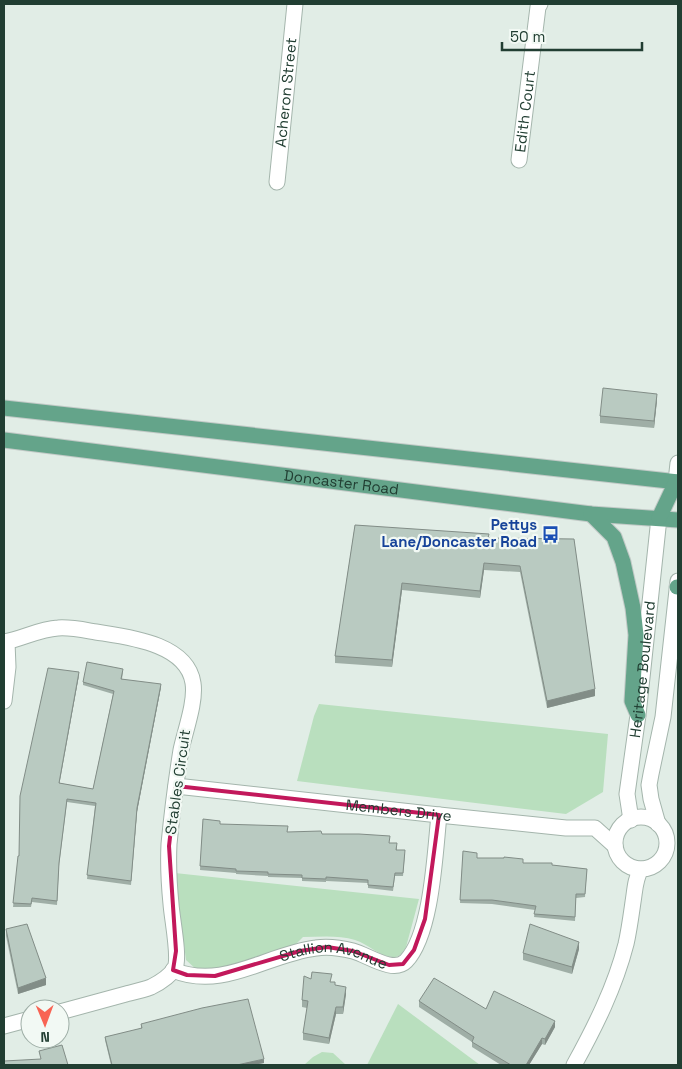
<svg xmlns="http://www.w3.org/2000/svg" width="682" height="1069" font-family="'Space Grotesk',sans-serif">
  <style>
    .green { fill: #b9dfbe }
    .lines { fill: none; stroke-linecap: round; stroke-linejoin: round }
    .minor-casing { stroke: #a4b5ac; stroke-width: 17 }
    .major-casing { stroke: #c1c9c6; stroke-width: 17 }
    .minor { stroke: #fff; stroke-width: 15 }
    .major { stroke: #64a48a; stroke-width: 15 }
    .wall { fill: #9faea6 }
    .shaded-wall { fill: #828d87 }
    .building { fill: #b9cac1; stroke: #828d87 }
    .marked { fill: none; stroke: #c2185b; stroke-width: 4; stroke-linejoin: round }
    .labels { text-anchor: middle; stroke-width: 4.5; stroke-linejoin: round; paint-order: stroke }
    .street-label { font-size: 15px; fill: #213e32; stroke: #f2f9f4 }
    .transit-label { font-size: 15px; font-weight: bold; fill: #164399; stroke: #f2f9f4; text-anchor: end }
  </style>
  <rect width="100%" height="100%" fill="#e1ede6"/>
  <g class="green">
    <path d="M319,704L608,734L603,792L566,814L297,781L314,716Z"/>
    <path d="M175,873L419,899L406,947C403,952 401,956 395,957C381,958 368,944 355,940C339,935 320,937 303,937L293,947L225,967L197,970L186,960Z"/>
    <path d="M398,1004L480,1065H367Z"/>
    <path d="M322,1052L333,1053L346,1065H304L313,1057Z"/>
  </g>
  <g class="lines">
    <defs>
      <g id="minor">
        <path id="s1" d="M519,160L538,7L540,4"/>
        <path id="s2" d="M277,182L295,4"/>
        <path d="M676,482L678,463"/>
        <path d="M4,642C22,639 39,629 58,628C70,627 84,630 96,632C127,637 187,643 193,683C196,702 185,731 181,750C176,781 172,813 169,844C168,864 169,884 171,904C172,919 180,957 175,968C170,976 159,983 151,987C143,990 134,992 126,994C104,1000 82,1006 60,1012"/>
        <path d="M4,701L8,667L7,642"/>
        <path id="s3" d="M176,786L439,815L566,828H595L615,846"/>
        <circle cx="641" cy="843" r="26"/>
        <path id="s4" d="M631,820L627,794L638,715L659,518"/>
        <path d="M658,824L651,799L649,785L651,774L663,717L678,581"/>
        <path id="s5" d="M173,970C223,991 267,954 316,948C328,946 341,948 353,951C368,955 393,974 406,961C432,934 435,852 439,815"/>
        <path d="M4,1026L30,1019"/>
        <path d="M574,1065C595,1027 615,987 626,944C629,931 631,916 633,902C635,890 635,879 641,869"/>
      </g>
      <g id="major">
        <path d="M4,408L678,482"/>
        <path id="s6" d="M4,440L591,514L678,520"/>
        <path d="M591,514L614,537L623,562L633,608L636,635L632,701L638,715"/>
        <path d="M659,518L676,482"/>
        <path d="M677,587H678"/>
      </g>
    </defs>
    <use href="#minor" class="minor-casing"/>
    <use href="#major" class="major-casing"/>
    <use href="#minor" class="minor"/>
    <use href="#major" class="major"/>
  </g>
  <g class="wall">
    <path d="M657,400L654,428L600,423V416Z"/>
    <path d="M355,525L489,538L574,539L595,696L547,708L520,572L484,570L480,598L402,590L392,667L335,663V656Z"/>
    <path d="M123,672L122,679L161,687L137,812L131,885L87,879L95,806L67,802L59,866L57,905L32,902L31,907H13L19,856L79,675L59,783L93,789L113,694L83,685V682Z"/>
    <path d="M203,819L220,824L288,832L322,834L389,843L397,847V850L405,854L403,876H395L393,891L368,888V883L326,881V882L302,881V878L268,877V876L236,874V873L200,870Z"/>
    <path d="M463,851L477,858L523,863L552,865L587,869L585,897L576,898L575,921L534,917L535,910L492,904L460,903Z"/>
    <path d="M6,929L46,985L18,994L6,936Z"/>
    <path d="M579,949L572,974L523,960V953Z"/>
    <path d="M331,982L346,994L343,1014H336L329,1044L303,1040V1033L307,1008L302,1007V1000Z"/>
    <path d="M419,1001L486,1009L555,1027L545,1045L542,1044L529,1065H501L472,1047V1042L419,1007Z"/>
    <path d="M141,1024L264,1063L252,1065H111L105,1040V1037L141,1029Z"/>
  </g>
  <g class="shaded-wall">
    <path d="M657,394V400L654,428V421Z"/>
    <path d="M484,563V570L480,598V591Z"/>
    <path d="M402,583V590L392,667V660Z"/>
    <path d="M79,672V675L59,786V783Z"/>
    <path d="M161,684V687L137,812L131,885L137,808Z"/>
    <path d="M595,689V696L547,708V701Z"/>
    <path d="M579,942V949L572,974V967Z"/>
    <path d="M46,978V985L18,994V988Z"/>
    <path d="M346,987V994L343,1014V1007Z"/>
    <path d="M336,1007V1014L329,1044V1038Z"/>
    <path d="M555,1021V1027L545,1045V1039Z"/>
    <path d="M542,1038V1044L529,1065H526Z"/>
    <path d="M264,1059V1063L252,1065H237Z"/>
  </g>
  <g class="building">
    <path d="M603,388L657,394L654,421L600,416Z"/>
    <path d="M355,525L489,534L488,538L574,539L595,689L547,701L520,566L484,563L480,591L402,583L392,660L335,656Z"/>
    <path d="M87,662L123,669L121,679L161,684L137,808L131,881L87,875L96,803L67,799L59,863L57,901L32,898L31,904L13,903L18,856H19L20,796L48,668L79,672L59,783L93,789L114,691L83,682Z"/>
    <path d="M203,819L220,821V824L288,826L287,832L321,831L322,834H359L390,836L389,843H397L396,850H405L403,873H395L393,887L368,885V880L326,877V879L302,878V875L268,874V872L236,871V869L200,866Z"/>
    <path d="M463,851L477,853V858H504V857L523,859V863H552V865L587,869L585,894H576L575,917L534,914L536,906L492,900H460Z"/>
    <path d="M27,924L46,978L18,988L6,929Z"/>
    <path d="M530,924L579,942L572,967L523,953Z"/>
    <path d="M312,972L332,974L330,982H335V985L346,987L343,1007H336L329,1038L303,1033L308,1001L302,1000L304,976L311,979Z"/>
    <path d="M434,978L486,1009L494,991L555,1021L545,1039L542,1038L526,1065H511L472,1042L474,1037L419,1001Z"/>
    <path d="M248,999L264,1059L237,1065H112L105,1037L142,1028L141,1024L202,1008Z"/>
    <path d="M62,1045L68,1065H4V1061L41,1059L39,1051Z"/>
  </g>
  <path class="marked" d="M176,786L439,815L425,919L414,950L403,964L389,965L353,951L327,947L300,951L215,976L187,975L173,970L176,951L169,846Z"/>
  <defs>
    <symbol id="bus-bare" viewBox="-9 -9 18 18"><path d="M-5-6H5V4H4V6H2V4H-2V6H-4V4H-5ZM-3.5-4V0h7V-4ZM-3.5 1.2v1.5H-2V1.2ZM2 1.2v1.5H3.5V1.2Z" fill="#1a4fb4" stroke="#f2f9f4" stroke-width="2.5" paint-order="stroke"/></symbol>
  </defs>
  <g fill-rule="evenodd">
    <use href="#bus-bare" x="538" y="522" width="25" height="25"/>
  </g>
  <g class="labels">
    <g class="street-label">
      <text dy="5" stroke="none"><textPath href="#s2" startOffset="90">Acheron Street</textPath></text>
      <text dy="5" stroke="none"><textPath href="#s1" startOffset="49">Edith Court</textPath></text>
      <text dy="5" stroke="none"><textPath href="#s6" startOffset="340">Doncaster Road</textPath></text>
      <text dy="5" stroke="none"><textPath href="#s4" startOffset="152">Heritage Boulevard</textPath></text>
      <text transform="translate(178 782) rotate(-82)" y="5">Stables Circuit</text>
      <text dy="5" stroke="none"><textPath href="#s3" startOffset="224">Members Drive</textPath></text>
      <text dy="5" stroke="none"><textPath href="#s5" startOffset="166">Stallion Avenue</textPath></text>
    </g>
    <g class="transit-label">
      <text x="537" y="530">Pettys<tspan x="537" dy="17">Lane/Doncaster Road</tspan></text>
    </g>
  </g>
  <rect width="682" height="1069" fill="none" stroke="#213e32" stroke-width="10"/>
  <g transform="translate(45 1024) rotate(179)"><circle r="24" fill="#f2f9f4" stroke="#9eaea6"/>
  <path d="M0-4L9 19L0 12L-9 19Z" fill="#f86454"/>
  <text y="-8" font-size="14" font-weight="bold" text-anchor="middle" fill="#213e32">N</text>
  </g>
  <path d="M502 42v8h140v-8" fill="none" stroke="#213e32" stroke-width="2.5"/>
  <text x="510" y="42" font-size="15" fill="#213e32" stroke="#f2f9f4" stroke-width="4" paint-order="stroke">50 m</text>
</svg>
